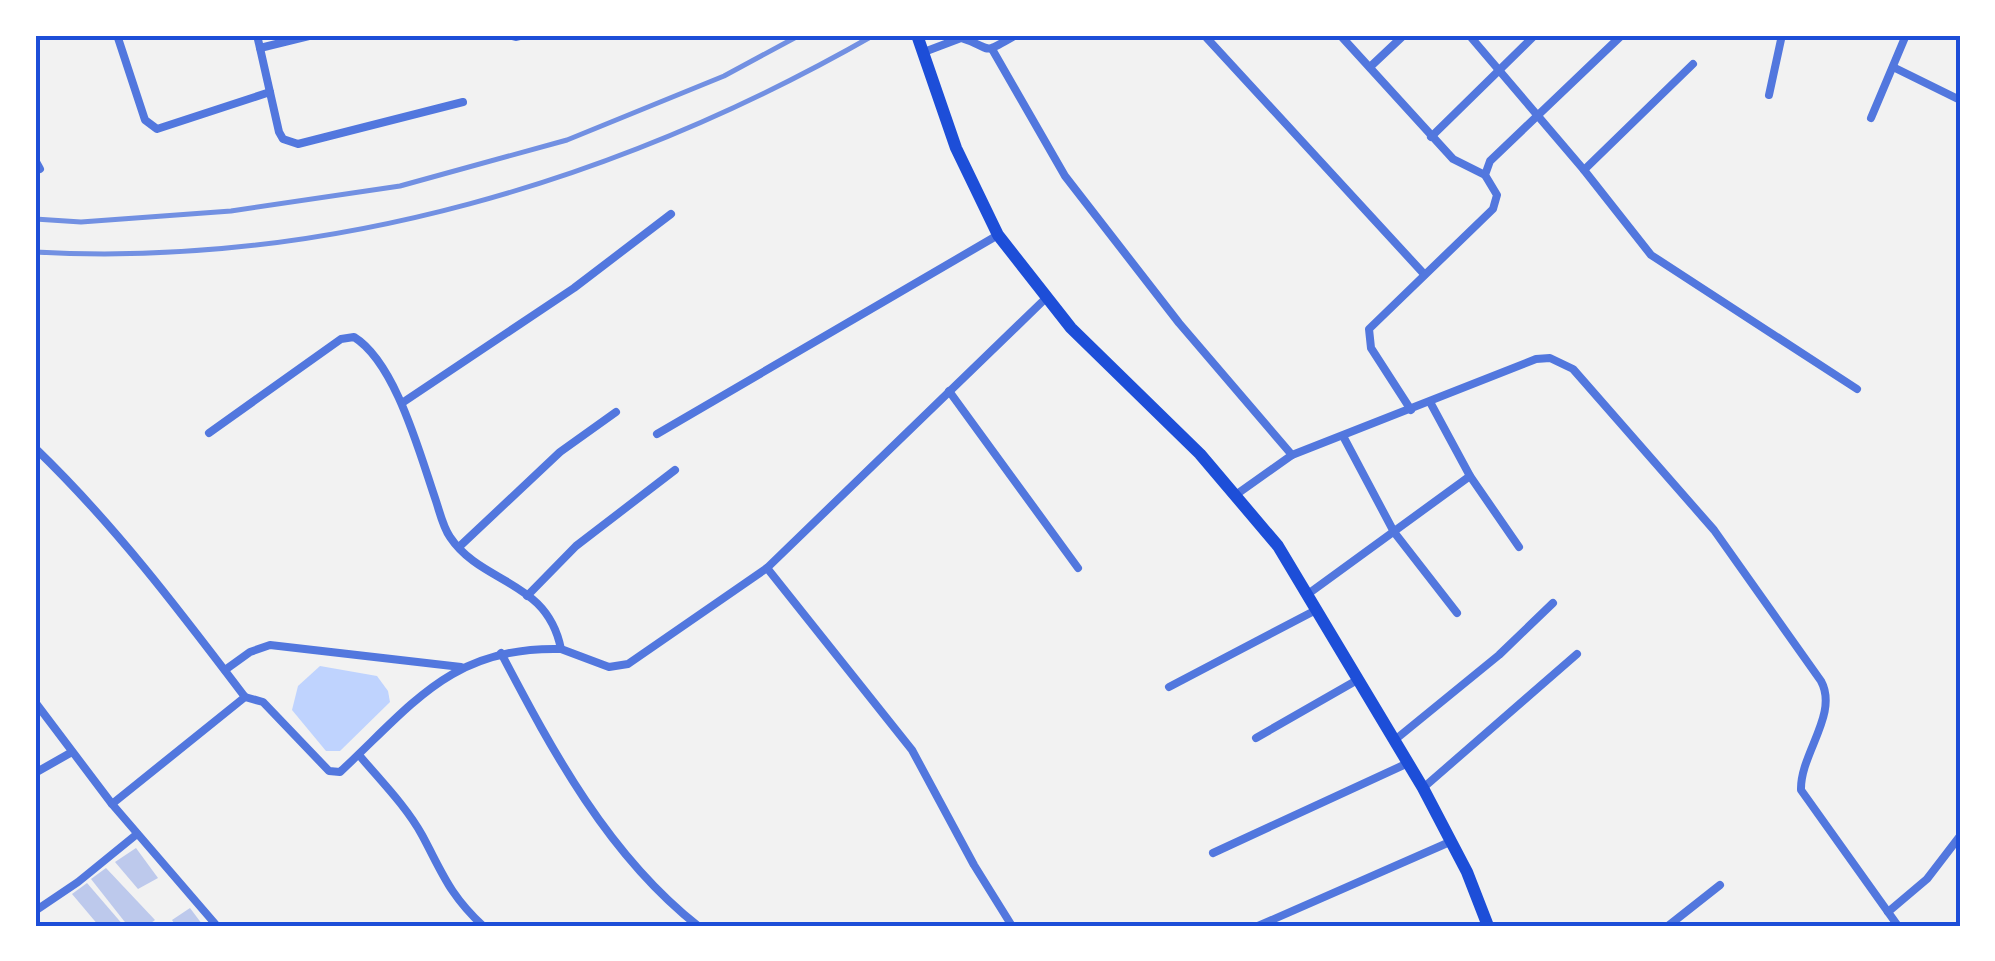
<svg xmlns="http://www.w3.org/2000/svg" width="1995" height="961" font-family="'Exo 2',sans-serif">
  <style>
    .water { fill: #bfd3fe }
    .building { fill: #bdc9ec }
    .lines { fill: none; stroke-linecap: round; stroke-linejoin: round }
    .service { stroke: #5277de; stroke-width: 4 }
    .minor { stroke: #5277de; stroke-width: 8 }
    .trunk { stroke: #1d4ed8; stroke-width: 12 }
    .rail { stroke: #7290e2; stroke-width: 5 }
    .neatline { fill: none; stroke: #1d4ed8; stroke-width: 4 }
  </style>
  <rect width="100%" height="100%" fill="#f2f2f2"/>
  <path class="water" d="M320,666L377,676L388,691L390,702L340,751H326L292,710L298,686Z"/>
  <g class="building">
    <path d="M136,848L158,878L138,889L115,862Z"/>
    <path d="M106,868L155,920L147,926H128L91,879Z"/>
    <path d="M87,883L124,926H99L72,894Z"/>
    <path d="M190,908L202,924L176,926L172,920Z"/>
  </g>
  <g class="lines">
    <path class="service" d="M500,35L516,39L532,35"/>
    <g class="minor">
      <path d="M117,35L145,120L157,129L270,92"/>
      <path d="M257,35L279,132L283,139L298,144L463,102"/>
      <path d="M1204,35L1424,274"/>
      <path d="M1340,35L1453,159L1485,175"/>
      <path d="M1469,35L1584,170L1651,255L1857,389"/>
      <path d="M260,48L313,35"/>
      <path d="M992,49L1065,176L1179,323L1292,455"/>
      <path d="M924,52L961,38C995,48 978,57 1016,35"/>
      <path d="M1370,67L1404,35"/>
      <path d="M1893,67L1960,100"/>
      <path d="M1769,95L1782,35"/>
      <path d="M1871,118L1906,35"/>
      <path d="M1431,137L1535,35"/>
      <path d="M35,160L40,169"/>
      <path d="M1584,170L1693,64"/>
      <path d="M949,391L1078,568"/>
      <path d="M1430,402L1470,476L1519,547"/>
      <path d="M402,403L574,288L671,214"/>
      <path d="M1411,410L1371,348L1369,329L1493,209L1497,195L1485,175L1490,161L1622,35"/>
      <path d="M209,433L341,339L354,337C396,363 420,455 436,501C440,513 443,527 450,537C482,585 547,579 561,649L609,667L628,664L767,568L1045,299"/>
      <path d="M657,434L998,235"/>
      <path d="M1343,436L1394,532L1457,613"/>
      <path d="M35,448C114,524 179,610 245,697"/>
      <path d="M1237,494L1292,455L1536,359L1550,358L1573,369L1714,530L1821,681C1839,714 1800,754 1801,790L1898,926"/>
      <path d="M459,547L560,452L616,412"/>
      <path d="M767,568L912,750L974,865L1012,926"/>
      <path d="M1308,594L1470,476"/>
      <path d="M527,596L576,546L675,470"/>
      <path d="M501,653C553,752 608,855 698,926"/>
      <path d="M225,670L250,652L270,645L461,667"/>
      <path d="M1169,687L1316,610"/>
      <path d="M35,702L112,804L217,926"/>
      <path d="M1256,738L1359,679"/>
      <path d="M1396,739L1499,655L1553,603"/>
      <path d="M359,755C380,780 406,806 422,835C443,874 449,894 483,926"/>
      <path d="M35,773L72,752"/>
      <path d="M1423,788L1577,654"/>
      <path d="M112,804L245,697L263,702L329,771L340,772C413,704 452,646 561,649"/>
      <path d="M1213,853L1408,763"/>
      <path d="M35,911L78,882L137,834"/>
      <path d="M1888,912L1927,879L1960,836"/>
      <path d="M1258,926L1452,841"/>
      <path d="M1668,926L1720,885"/>
    </g>
    <path class="trunk" d="M917,35L956,148L998,235L1071,328L1200,454L1278,546L1423,788L1467,872L1488,926"/>
    <g class="rail">
      <path d="M35,219L81,222L231,211L400,186L567,140L724,76L800,35"/>
      <path d="M35,252C328,268 621,180 874,35"/>
    </g>
  </g>
  <rect width="1995" height="961" fill="none" stroke="#ffffff" stroke-width="75"/>
  <rect x="38" y="38" width="1920" height="886" class="neatline"/>
</svg>
